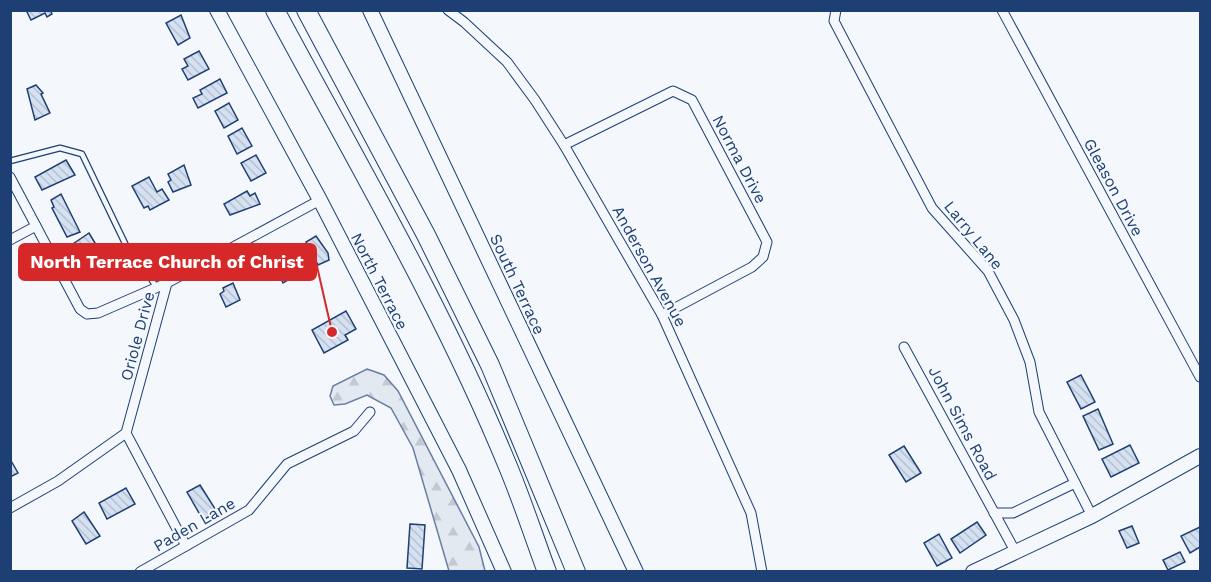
<svg xmlns="http://www.w3.org/2000/svg" width="1211" height="582" font-family="'Work Sans',sans-serif">
  <style>
    .forest { fill: url(#forest-firs); stroke: #687fa3; stroke-width: 1.5 }
    .building { fill: url(#building-back-hatch); stroke: #1d3f73; stroke-width: 1.5 }
    .lines { fill: none; stroke-linecap: round; stroke-linejoin: round }
    .lane-casing { stroke: #1d3f73; stroke-width: 7 }
    .street-casing { stroke: #1d3f73; stroke-width: 11 }
    .secondary-casing { stroke: #1d3f73; stroke-width: 16 }
    .highway-casing { stroke: #1d3f73; stroke-width: 20 }
    .lane { stroke: #f4f7fb; stroke-width: 4.5 }
    .street { stroke: #f4f7fb; stroke-width: 9 }
    .secondary { stroke: #f4f7fb; stroke-width: 14 }
    .highway { stroke: #f4f7fb; stroke-width: 18 }
    .labels { text-anchor: middle; stroke-width: 4.5; stroke-linejoin: round; paint-order: stroke }
    .street-label { font-size: 16px; fill: #1d3f73; stroke: #f4f7fb }
    .leader { fill: none; stroke: #d62828; stroke-width: 2 }
    .callout-dot { fill: #d62828; stroke: #f4f7fb; stroke-width: 2 }
    .callout { fill: #d62828; stroke: #d62828; stroke-width: 2 }
    .callout-label { font-size: 18px; text-anchor: middle; font-weight: bold; fill: #fff }
  </style>
  <defs>
    <pattern id="forest-firs" width="22" height="20" patternUnits="userSpaceOnUse" patternTransform="scale(1.5)"><rect width="22" height="20" fill="#e3e9f0"/><path d="M5 1l3.5 6h-7zM16 11l3.5 6h-7z" fill="#c2c9d1"/></pattern>
    <pattern id="building-back-hatch" width="6" height="6" patternUnits="userSpaceOnUse" patternTransform="scale(1.5)"><rect width="6" height="6" fill="#d5e0f0"/><path d="M-1 5l2 2M0 0l6 6M5-1l2 2" fill="none" stroke="#b6c1d1"/></pattern>
  </defs>
  <rect width="100%" height="100%" fill="#f4f7fb"/>
  <path class="forest" d="M367,369L384,375L398,391L479,547L485,571H449L413,448L391,408L367,395L345,404L334,405L330,396L333,386Z"/>
  <g class="building">
    <path d="M26,10H50L52,14L47,17L45,13L31,20Z"/>
    <path d="M181,15L190,38L178,45L166,23Z"/>
    <path d="M199,51L209,69L188,80L182,69L188,66L184,59Z"/>
    <path d="M220,79L227,93L198,108L193,98L202,94L200,90Z"/>
    <path d="M36,85L43,93L41,94L50,113L35,120L27,89Z"/>
    <path d="M229,103L238,120L224,128L215,111Z"/>
    <path d="M242,128L252,146L237,154L228,136Z"/>
    <path d="M256,155L266,173L251,181L241,163Z"/>
    <path d="M66,160L75,175L42,190L35,177Z"/>
    <path d="M184,165L191,185L173,192L168,182L171,180L168,174Z"/>
    <path d="M149,177L157,192L162,189L169,200L150,210L148,206L144,208L132,186Z"/>
    <path d="M247,191L250,196L255,193L260,204L230,215L224,204Z"/>
    <path d="M61,194L80,232L67,237L52,208L54,207L51,200Z"/>
    <path d="M89,233L98,248L78,260L70,246Z"/>
    <path d="M316,236L328,253L329,260L318,265L306,242Z"/>
    <path d="M288,246L298,264L282,271L288,280L283,283L272,261L284,256L281,249Z"/>
    <path d="M233,283L240,300L226,307L220,294L224,291L223,288Z"/>
    <path d="M346,311L356,329L345,335L348,340L324,353L312,330Z"/>
    <path d="M1081,375L1095,402L1081,409L1067,382Z"/>
    <path d="M1098,409L1113,444L1099,450L1083,416Z"/>
    <path d="M1130,445L1139,463L1111,477L1102,459Z"/>
    <path d="M904,446L921,473L906,482L889,455Z"/>
    <path d="M10,459L18,473L10,477Z"/>
    <path d="M200,485L217,512L203,520L187,492Z"/>
    <path d="M126,488L135,504L107,519L99,503Z"/>
    <path d="M84,512L100,536L86,544L72,521Z"/>
    <path d="M977,522L986,535L960,553L951,539Z"/>
    <path d="M410,524L425,525L422,569L407,568Z"/>
    <path d="M1132,526L1139,543L1127,548L1119,531Z"/>
    <path d="M1200,527V547L1190,553L1181,536Z"/>
    <path d="M939,534L952,558L937,566L924,543Z"/>
    <path d="M1180,552L1185,562L1168,570L1163,560Z"/>
  </g>
  <g class="lines">
    <defs>
      <path id="lane" d="M10,161L60,148L82,154L134,262L144,267L156,287"/>
      <g id="street">
        <path d="M448,10L464,22L507,62L535,100L564,145L662,315L751,513L762,572"/>
        <path d="M836,10L834,21L932,208L988,271L1014,320L1030,362L1039,412L1092,516"/>
        <path d="M1002,10L1200,377"/>
        <path d="M564,145L673,91L692,100L767,242L763,257L752,267L662,315"/>
        <path d="M10,177L80,309L87,314L98,313L167,283"/>
        <path d="M10,240L36,226"/>
        <path d="M904,347L1015,551"/>
        <path d="M126,433L186,546"/>
        <path d="M10,508L58,481L126,433L167,283L320,200"/>
        <path d="M994,513H1013L1075,483"/>
        <path d="M140,572L249,510L287,464L354,431L370,412"/>
      </g>
      <g id="secondary">
        <path d="M217,10L320,200L459,470L504,572"/>
        <path d="M370,10L636,572"/>
        <path d="M973,572L1092,516L1200,456"/>
      </g>
      <g id="highway">
        <path d="M275,10C356,161 444,310 509,469C523,503 534,537 547,572"/>
        <path d="M306,10L426,235L490,365L576,572"/>
      </g>
    </defs>
    <use href="#lane" class="lane-casing"/>
    <use href="#street" class="street-casing"/>
    <use href="#secondary" class="secondary-casing"/>
    <use href="#highway" class="highway-casing"/>
    <use href="#lane" class="lane"/>
    <use href="#street" class="street"/>
    <use href="#secondary" class="secondary"/>
    <use href="#highway" class="highway"/>
  </g>
  <g class="labels">
    <g class="street-label">
      <text transform="translate(740 159) rotate(62)" y="6">Norma Drive</text>
      <text transform="translate(1114 187) rotate(62)" y="6">Gleason Drive</text>
      <text transform="translate(974 235) rotate(51)" y="6">Larry Lane</text>
      <text transform="translate(650 266) rotate(61)" y="6">Anderson Avenue</text>
      <text transform="translate(380 281) rotate(63)" y="6">North Terrace</text>
      <text transform="translate(518 284) rotate(65)" y="6">South Terrace</text>
      <text transform="translate(137 336) rotate(-75)" y="6">Oriole Drive</text>
      <text transform="translate(963 423) rotate(62)" y="6">John Sims Road</text>
      <text transform="translate(194 524) rotate(-30)" y="6">Paden Lane</text>
    </g>
  </g>
  <path class="leader" d="M332 332L316 262"/>
  <circle class="callout-dot" cx="332" cy="332" r="6"/>
  <rect class="callout" x="19" y="244" width="297" height="36" rx="6"/>
  <g class="callout-label">
    <text x="167" y="268">North Terrace Church of Christ</text>
  </g>
  <rect width="1211" height="582" fill="none" stroke="#1d3f73" stroke-width="24"/>
</svg>
